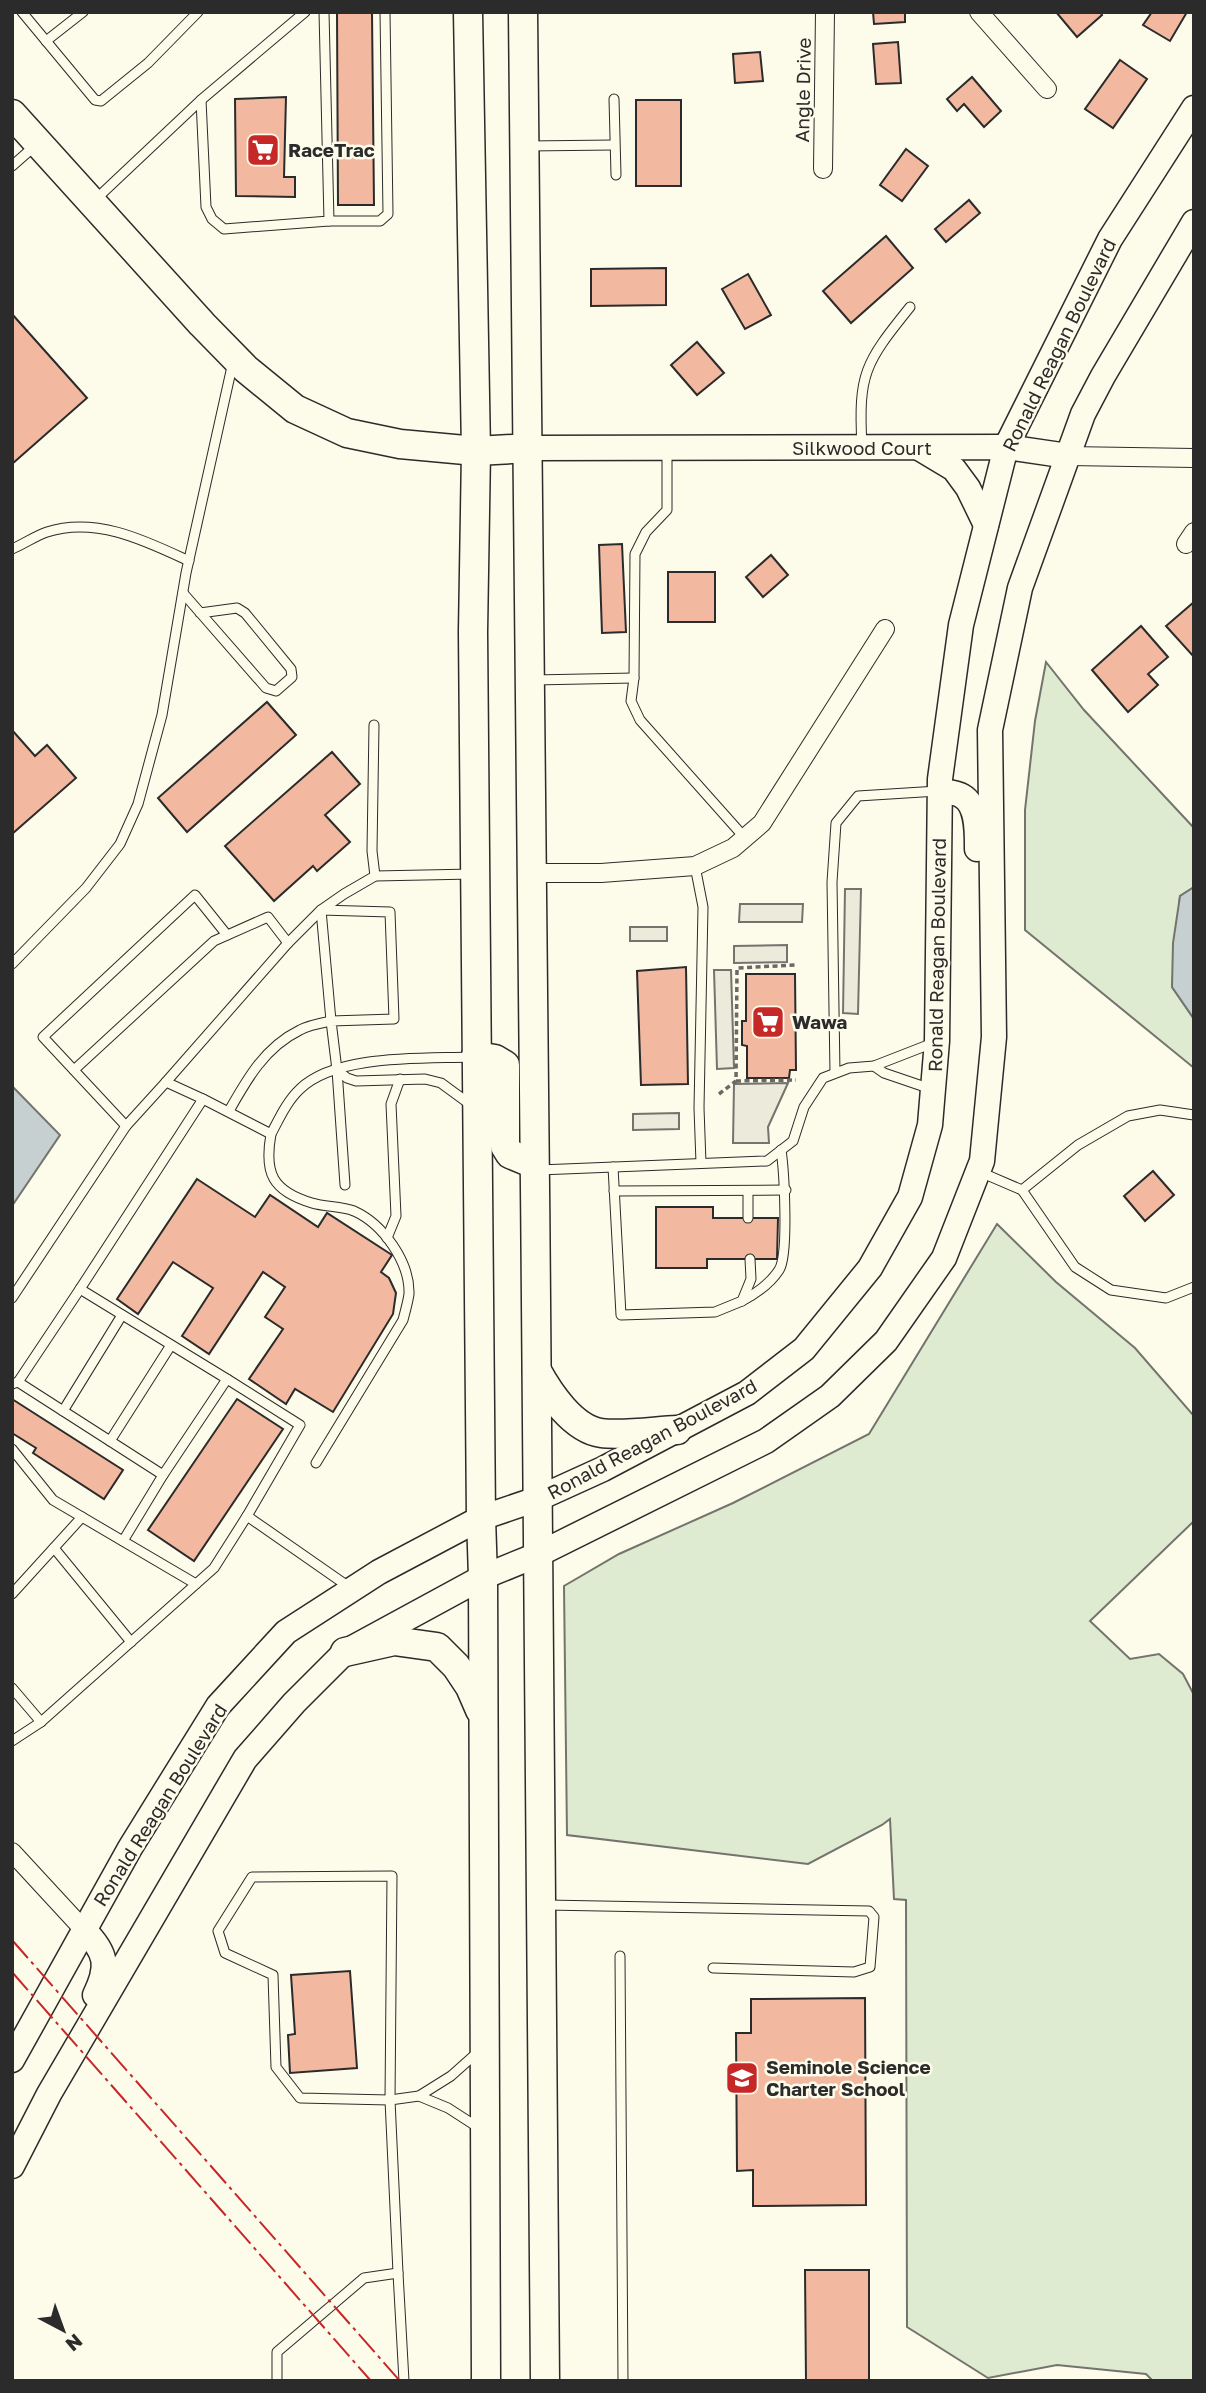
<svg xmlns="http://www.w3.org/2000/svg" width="1206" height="2393" font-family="'Golos Text',sans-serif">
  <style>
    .green { fill: #deebd1; stroke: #74746e; stroke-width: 2 }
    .parking { fill: #eceadb; stroke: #74746e; stroke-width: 2 }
    .water { fill: #c7d0d0; stroke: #74746e; stroke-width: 2 }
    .building { fill: #f2b8a0; stroke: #2b2b2b; stroke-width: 2 }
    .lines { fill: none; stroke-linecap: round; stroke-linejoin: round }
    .service-casing { stroke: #2b2b2b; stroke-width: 11 }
    .minor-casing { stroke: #2b2b2b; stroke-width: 20 }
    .secondary-casing { stroke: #2b2b2b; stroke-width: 27 }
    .primary-casing { stroke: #2b2b2b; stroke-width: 31 }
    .path { stroke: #6a6964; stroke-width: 3.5; stroke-dasharray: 5 3.5; stroke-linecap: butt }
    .service { stroke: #fdfbea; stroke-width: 9 }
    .minor { stroke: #fdfbea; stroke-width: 18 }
    .secondary { stroke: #fdfbea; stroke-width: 24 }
    .primary { stroke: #fdfbea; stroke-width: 28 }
    .power { stroke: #c62828; stroke-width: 2; stroke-dasharray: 24 5 3.5 5; stroke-linecap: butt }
    .labels { text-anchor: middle; stroke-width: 5; stroke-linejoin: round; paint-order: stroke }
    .street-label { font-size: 19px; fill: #2b2b2b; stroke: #fdfbea }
    .poi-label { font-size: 19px; font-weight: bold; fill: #2b2b2b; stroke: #fdfbea; text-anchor: start }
  </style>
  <rect width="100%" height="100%" fill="#fdfbea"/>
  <g class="green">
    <path d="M1046,662L1084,710L1194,828V887L1180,896L1172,987L1194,1019V1068L1025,930V810L1035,721Z"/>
    <path d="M997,1224L1056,1282L1135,1348L1194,1416V1521L1090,1621L1130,1659L1159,1654L1183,1674L1194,1695V2381H1153L1146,2374L1057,2365L988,2378L907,2327L906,1900L894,1899L890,1819L882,1825L808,1864L567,1835L564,1586L619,1554L733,1503L869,1434Z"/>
  </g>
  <g class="parking">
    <path d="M845,889H861L858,1014L843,1013Z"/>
    <path d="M740,904H803L802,922H739Z"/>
    <rect x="630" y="927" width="37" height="14"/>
    <path d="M787,945V962L734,963V946Z"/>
    <path d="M714,970H731L734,1068L717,1069Z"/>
    <path d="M788,1083L768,1127L769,1143H733L734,1084Z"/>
    <path d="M679,1113V1129L633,1130V1114Z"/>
  </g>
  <g class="water">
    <path d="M1194,887V1019L1172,987L1173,943L1180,896Z"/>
    <path d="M12,1086L60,1135L12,1206Z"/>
  </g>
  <g class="building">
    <path d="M337,12L372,13L374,205H338Z"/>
    <path d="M873,12H905V22L874,24Z"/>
    <path d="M1056,12H1100L1102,15L1077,37Z"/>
    <path d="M1152,12H1187L1170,41L1143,25Z"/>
    <path d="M898,42L901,83L876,84L873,44Z"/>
    <path d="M760,52L763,81L735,83L733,54Z"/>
    <path d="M1120,60L1147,79L1113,128L1085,109Z"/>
    <path d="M972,77L1001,111L984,127L964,104L957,111L947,99Z"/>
    <path d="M286,97L284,177H295V197L236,196L235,99Z"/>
    <rect x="636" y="100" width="45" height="86"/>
    <path d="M906,149L928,166L902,201L880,185Z"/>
    <path d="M969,200L980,213L946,242L935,229Z"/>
    <path d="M886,236L913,268L851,323L823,291Z"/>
    <path d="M666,268V305L591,306V269Z"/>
    <path d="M748,274L771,315L745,329L722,289Z"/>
    <path d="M12,314L87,398L12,464Z"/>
    <path d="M697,342L724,373L697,395L671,365Z"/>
    <path d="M622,544L626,632L602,633L599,545Z"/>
    <path d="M771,555L788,575L763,597L746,577Z"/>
    <rect x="668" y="572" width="47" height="50"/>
    <path d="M1194,602V657L1166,626Z"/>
    <path d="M1141,626L1168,657L1148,674L1158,685L1128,712L1092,670Z"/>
    <path d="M267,702L296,735L187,832L158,798Z"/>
    <path d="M12,730L35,756L47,745L76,778L12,834Z"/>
    <path d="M332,752L360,784L325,815L350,842L317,871L313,866L274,901L225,846Z"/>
    <path d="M686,967L688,1084L641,1085L637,971Z"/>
    <path d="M746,974H795L796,1070H790L789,1078H747V1046L742,1045V1021H746Z"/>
    <path d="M1153,1171L1174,1195L1145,1221L1124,1196Z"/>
    <path d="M197,1179L255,1217L270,1195L318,1227L327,1213L392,1255L381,1272L389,1278L396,1293L393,1314L333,1412L295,1389L286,1404L249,1379L283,1329L265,1317L285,1287L263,1272L209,1354L182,1336L213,1288L173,1262L138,1314L117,1299Z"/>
    <path d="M656,1207H713V1218H778L777,1259H707V1268H656Z"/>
    <path d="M12,1399L123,1470L104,1499L33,1453L36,1448L12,1433Z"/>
    <path d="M237,1399L283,1429L194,1561L148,1530Z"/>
    <path d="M350,1971L357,2068L290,2073L288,2035L295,2034L291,1975Z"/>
    <path d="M865,1998L866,2205L753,2206V2170L737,2171L736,2033H751V1999Z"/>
    <path d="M805,2270H869V2381H806Z"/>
  </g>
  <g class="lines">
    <defs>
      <g id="service">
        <path d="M22,12L95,100L101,101L148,63L198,12"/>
        <path d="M46,41L83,12"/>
        <path d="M614,99L616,175"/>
        <path d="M201,100L206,207L212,219L224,229L329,221L324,12"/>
        <path d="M527,146L614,145"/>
        <path d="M12,166L37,144"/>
        <path d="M95,200L201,100L305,12"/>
        <path d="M329,221H380L388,214L385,12"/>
        <path d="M862,446C858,373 865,363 910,307"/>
        <path d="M667,450V510L646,532L635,554L634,678L631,701L640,720L745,838"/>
        <path d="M12,549C24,544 35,536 47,532C96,516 146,541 189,561"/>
        <path d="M183,593L266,688L276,691L292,677L291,669L245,613L237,608L200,613"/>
        <path d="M533,680L634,678"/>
        <path d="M374,725L372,851L375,876"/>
        <path d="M695,866L703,907L699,1108L701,1163"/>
        <path d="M12,964L86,888L120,844L138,804L162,715L186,573L233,362"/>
        <path d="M874,1066L884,1073L931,1089"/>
        <path d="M74,1070L214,941L268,917L288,943"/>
        <path d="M337,1070L347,1078L356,1081L425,1079L441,1083L471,1105"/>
        <path d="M835,1073L832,882L836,823L858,796L938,791"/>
        <path d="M166,1082L288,943L321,910L344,894L375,876L473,874"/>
        <path d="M229,1111C247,1079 265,1047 300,1030C309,1025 321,1023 331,1021L321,910L390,912L394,1019L331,1021L337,1070L345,1185"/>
        <path d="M126,1126L43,1037L195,895L227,935"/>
        <path d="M271,1134C264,1173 272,1191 312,1203C325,1207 341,1206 354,1211C383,1224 410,1262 409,1294C408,1302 405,1312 403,1320L316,1463"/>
        <path d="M613,1167L621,1315L715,1312L742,1301L751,1279L750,1259"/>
        <path d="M539,1170L767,1161L793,1141L804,1107L823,1078L849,1068L874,1066L933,1043"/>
        <path d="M980,1172L1022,1190L1075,1267L1111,1290L1166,1298L1194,1287"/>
        <path d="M1022,1190L1078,1145L1128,1116L1160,1110L1194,1115"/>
        <path d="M614,1191L786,1190"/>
        <path d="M748,1218V1192"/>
        <path d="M387,1238L396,1216L391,1104L400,1079"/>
        <path d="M12,1298L126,1126L166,1082L203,1099L271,1134C279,1119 287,1101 300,1089C336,1054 423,1059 471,1057"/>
        <path d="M742,1301C757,1293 770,1284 779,1270C789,1255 784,1170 781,1150"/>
        <path d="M227,1379L300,1425L247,1516L349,1587"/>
        <path d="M18,1382L80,1289"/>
        <path d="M12,1384L18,1382L163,1475L227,1379L80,1289L203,1099"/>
        <path d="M63,1411L122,1315"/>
        <path d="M110,1441L171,1345"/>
        <path d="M12,1449L53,1500L196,1584"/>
        <path d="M123,1541L163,1475"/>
        <path d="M54,1548L131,1642"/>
        <path d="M12,1594L82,1517"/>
        <path d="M12,1688L41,1722"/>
        <path d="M12,1741L41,1722L214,1568L247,1516"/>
        <path d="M392,1876L390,2100L300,2098L276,2067L273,1975L225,1953L218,1931L252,1877Z"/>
        <path d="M546,1905L869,1911L874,1917L870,1967L854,1972L713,1968"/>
        <path d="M620,1956L623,2381"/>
        <path d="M419,2096L448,2108L479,2128"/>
        <path d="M398,2273L390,2100L419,2096L451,2076L479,2051"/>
        <path d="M277,2381V2352L364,2278L398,2273L404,2381"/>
      </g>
      <g id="minor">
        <path d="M979,12L1047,89"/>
        <path d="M823,169L825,12"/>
        <path d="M1068,456L1194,458"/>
        <path d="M1186,544L1194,532"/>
        <path d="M532,873H601L695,866L733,848L762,823L885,629"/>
        <path d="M12,1852L84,1930"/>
      </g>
      <g id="secondary">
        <path d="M530,448L1006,447L1068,456"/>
        <path d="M919,448L954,469L968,488L986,525"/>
        <path d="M940,791C946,792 956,792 962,796C978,805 977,833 977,849"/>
        <path d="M84,1930C107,1953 109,1966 95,1995"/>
        <path d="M12,2060L130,1848L218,1706L286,1632L379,1572L481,1518L537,1499L603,1469L747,1393L804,1349L870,1268L910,1197L930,1125L937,1041L940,779L961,625L1006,447L1110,239L1194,108"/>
        <path d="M12,2166L49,2094L245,1759L294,1703L345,1652L483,1577L537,1555L766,1441L830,1396L886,1341L944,1258L982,1161L994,1037L990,730L1020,588L1083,414L1103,376L1194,222"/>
      </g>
      <g id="primary">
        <path d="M468,12L476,451L473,632L481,1518L483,1577L486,2381"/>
        <path d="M523,12C534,802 537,1591 545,2381"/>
        <path d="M12,114L202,324L246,369L295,409L347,433L400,444L476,451L530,448"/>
        <path d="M476,1056L495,1059L505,1065V1146L510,1154L534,1164"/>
        <path d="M537,1371C549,1393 573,1429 601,1433C622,1436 655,1431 677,1430"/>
        <path d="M345,1652L394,1641L437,1647L456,1666L470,1687L480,1710"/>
      </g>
    </defs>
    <use href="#service" class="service-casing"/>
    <use href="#minor" class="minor-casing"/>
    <use href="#secondary" class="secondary-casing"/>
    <use href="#primary" class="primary-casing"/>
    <g class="path">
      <path d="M736,1081L796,1080"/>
      <path d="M719,1094L736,1081L737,968L795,965"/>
    </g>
    <use href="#service" class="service"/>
    <use href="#minor" class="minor"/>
    <use href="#secondary" class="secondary"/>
    <use href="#primary" class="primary"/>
    <g class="power">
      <path d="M12,1940L400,2381"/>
      <path d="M12,1972L371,2381"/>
    </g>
  </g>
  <defs>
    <symbol id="supermarket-square" viewBox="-11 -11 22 22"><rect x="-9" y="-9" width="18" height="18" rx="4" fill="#c62828" stroke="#fdfbea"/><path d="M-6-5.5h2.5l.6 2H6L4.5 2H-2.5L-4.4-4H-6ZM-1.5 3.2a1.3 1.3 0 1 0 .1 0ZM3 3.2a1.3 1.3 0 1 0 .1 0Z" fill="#fff"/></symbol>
    <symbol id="school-square" viewBox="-11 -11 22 22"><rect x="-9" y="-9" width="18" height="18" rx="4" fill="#c62828" stroke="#fdfbea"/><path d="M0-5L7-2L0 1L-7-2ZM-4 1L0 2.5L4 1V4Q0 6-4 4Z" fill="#fff"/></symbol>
  </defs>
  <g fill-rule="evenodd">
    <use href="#supermarket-square" x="244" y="131" width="38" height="38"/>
    <use href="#supermarket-square" x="749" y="1003" width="38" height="38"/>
    <use href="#school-square" x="723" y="2059" width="38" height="38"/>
  </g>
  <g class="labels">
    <g class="street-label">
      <text transform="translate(803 90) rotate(-89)" y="7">Angle Drive</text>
      <text transform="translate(1059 345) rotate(-64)" y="7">Ronald Reagan Boulevard</text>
      <text x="862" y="455">Silkwood Court</text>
      <text transform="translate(937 955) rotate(-89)" y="7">Ronald Reagan Boulevard</text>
      <text transform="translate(652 1439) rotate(-28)" y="7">Ronald Reagan Boulevard</text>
      <text transform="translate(160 1805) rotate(-58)" y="7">Ronald Reagan Boulevard</text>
    </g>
    <g class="poi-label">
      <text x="288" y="157">RaceTrac</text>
      <text x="792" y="1029">Wawa</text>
      <text x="766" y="2074">Seminole Science<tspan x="766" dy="22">Charter School</tspan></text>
    </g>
  </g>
  <rect width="1206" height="2393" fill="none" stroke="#2b2b2b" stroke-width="28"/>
  <g transform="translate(63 2330) rotate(139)" stroke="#fdfbea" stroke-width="5" paint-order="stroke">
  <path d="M0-5L12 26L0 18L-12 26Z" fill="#2b2b2b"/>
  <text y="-10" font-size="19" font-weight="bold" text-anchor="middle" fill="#2b2b2b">N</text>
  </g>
</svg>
